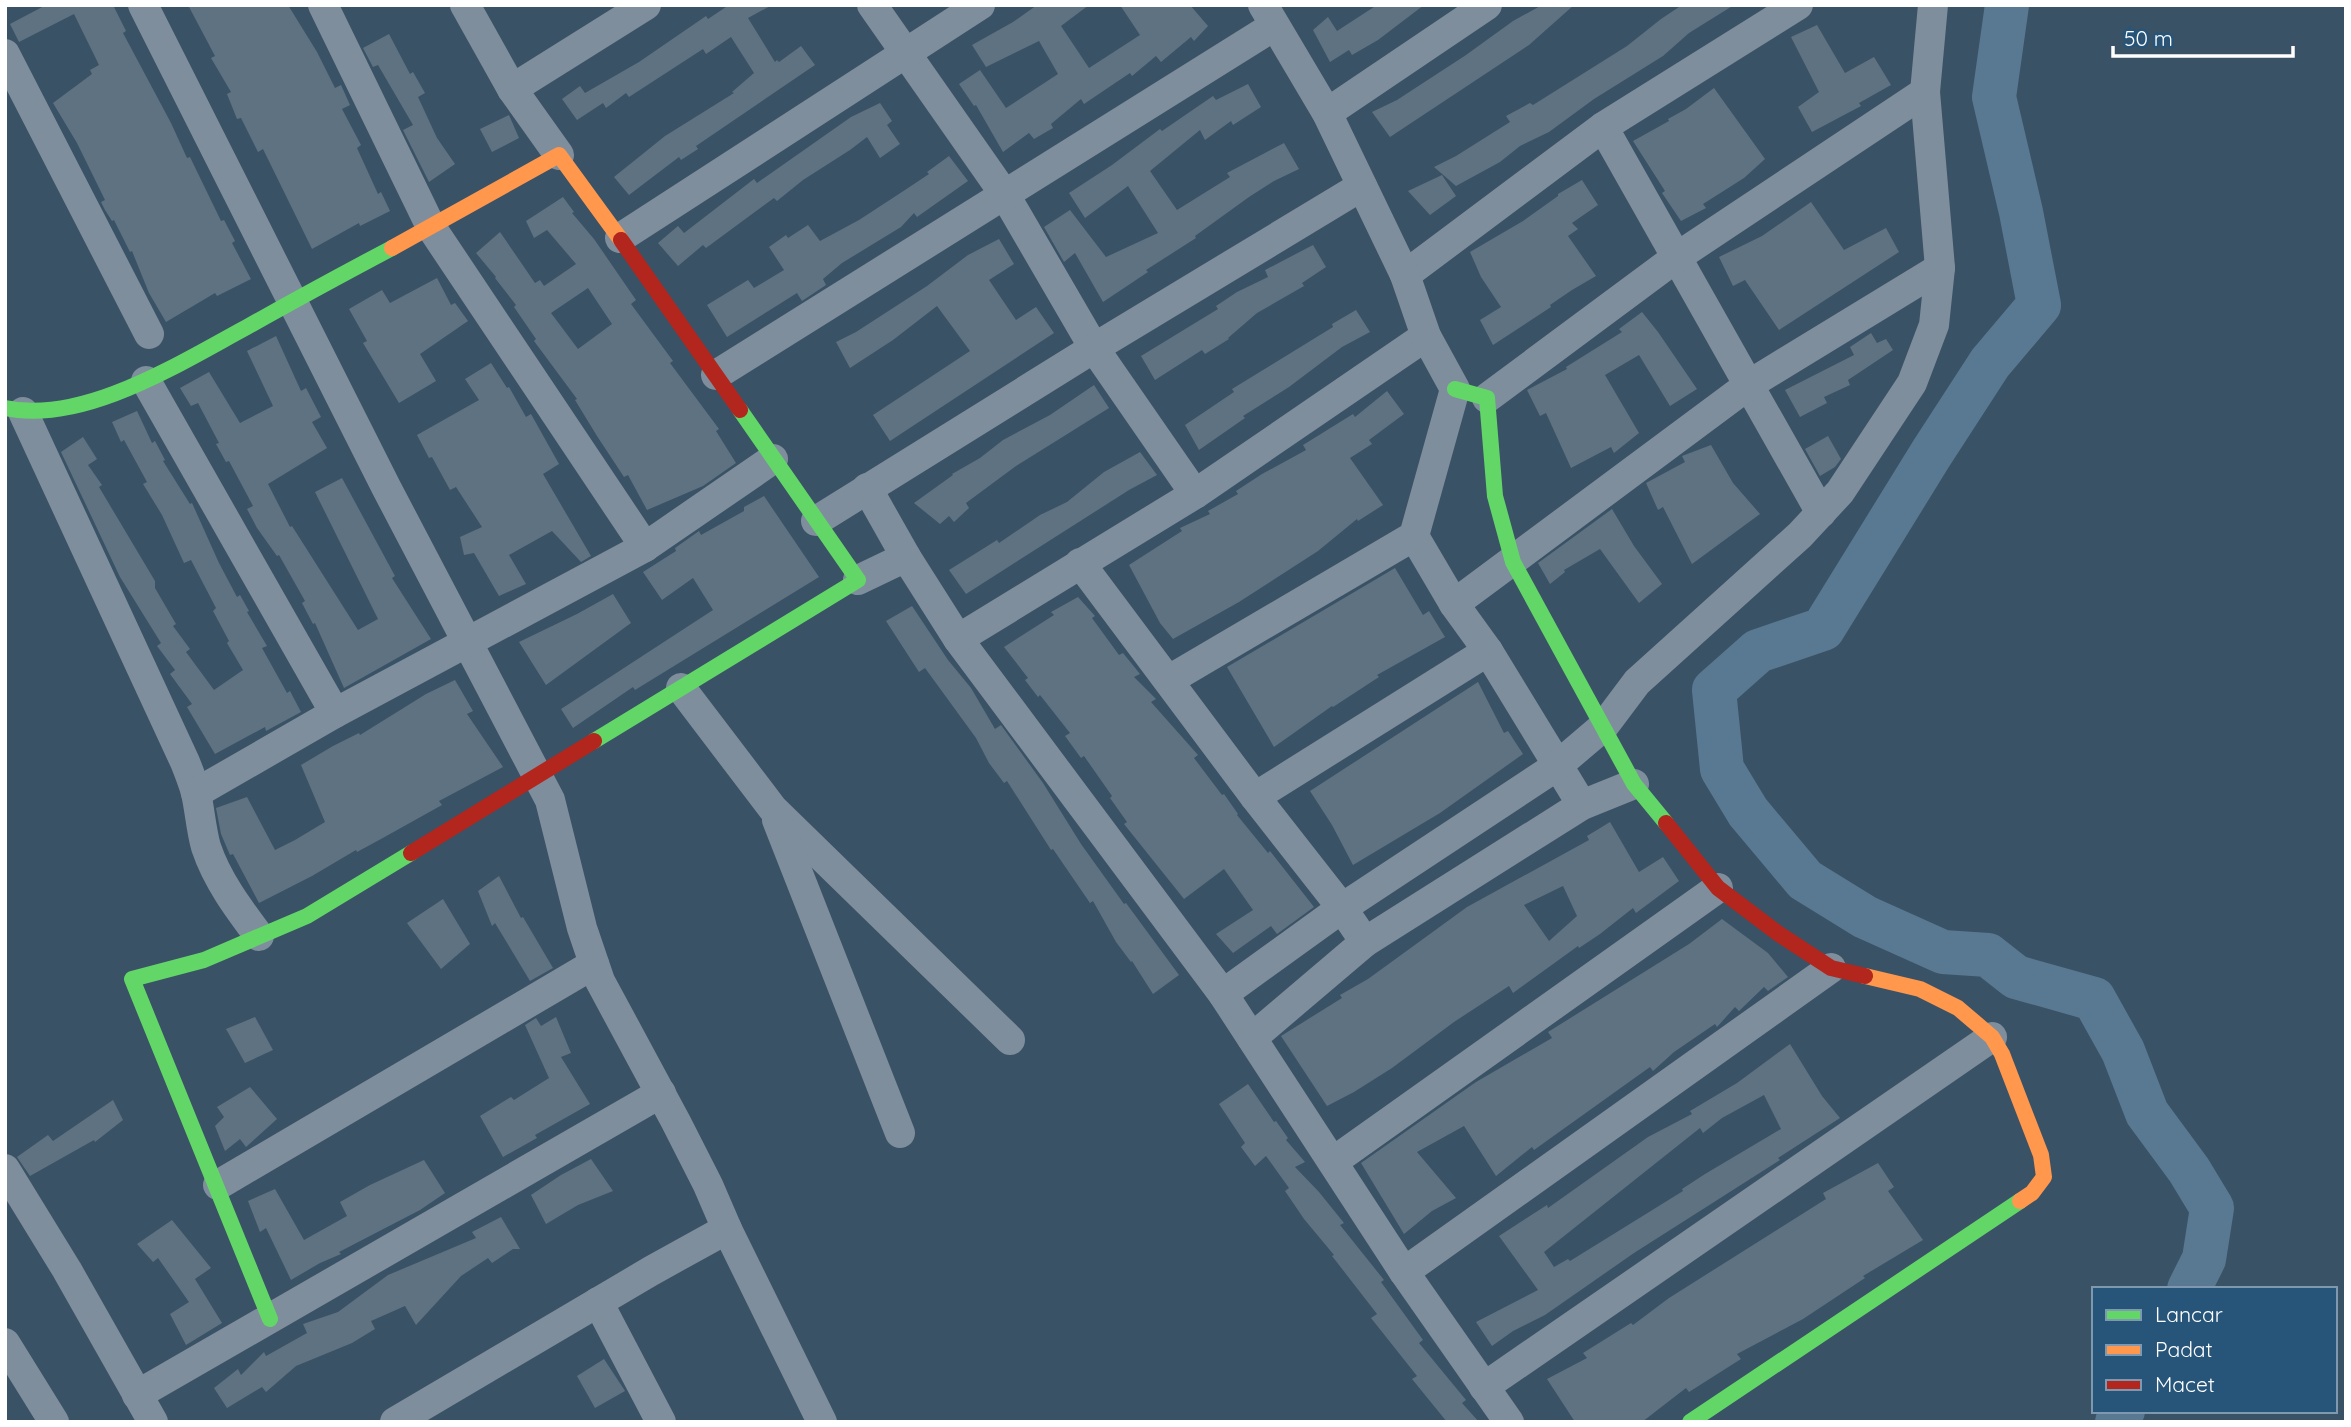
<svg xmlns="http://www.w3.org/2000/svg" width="2351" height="1427" font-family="Quicksand,sans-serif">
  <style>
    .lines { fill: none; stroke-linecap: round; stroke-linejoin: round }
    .river { stroke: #597993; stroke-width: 44 }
    .building { fill: #5f7281; fill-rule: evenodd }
    .street { stroke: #7e8e9d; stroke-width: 30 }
    .fast { stroke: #63d668; stroke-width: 16 }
    .slow { stroke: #ff974d; stroke-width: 16 }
    .jam { stroke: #b3261e; stroke-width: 16 }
  </style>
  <rect width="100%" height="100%" fill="#3a5266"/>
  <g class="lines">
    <g class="river">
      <path d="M2007,5L1994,97L2021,212L2039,305L1990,363L1931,454L1823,629L1758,651L1714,690L1722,769L1748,812L1805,880L1865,917L1943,952L1988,955L2016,977L2094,999L2123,1051L2147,1113L2189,1170L2212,1208L2204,1259L2189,1289"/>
      <path d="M2117,1422L2123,1411"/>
    </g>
  </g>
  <g class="building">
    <path d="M46,5H113L126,31L123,33L171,123L187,158L190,157L221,221L224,220L235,241L232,243L251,279L217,296L215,293L166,322L149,293L132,251L130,252L114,220L112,221L105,210L101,202L105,200L77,143L53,103L92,74L90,70L99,65L74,14L19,42L10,24Z"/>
    <path d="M188,5H288L317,52L335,88L341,85L350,105L342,109L361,145L357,148L378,194L381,192L390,211L360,226L359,223L312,249L263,149L258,152L241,118L237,119L227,94L231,92L211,58L215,56Z"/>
    <path d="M729,5H772L748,18L775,62L777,60L779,62L801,46L815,65L696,146L698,149L681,160L679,157L629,195L614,177L665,136L734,93L732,92L754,73L731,37L706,54L703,49L629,97L626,93L606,108L603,103L577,120L562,99L580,86L585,93L639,62L706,16L708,19Z"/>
    <path d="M1037,5H1089L1061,26L1089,68L1140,35L1120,5H1190L1208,26L1194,41L1191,37L1161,62L1156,56L1132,76L1130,73L1084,104L1081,99L1051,124L1053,128L1034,139L1029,133L1003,152L976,105L974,106L959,84L980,70L1006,108L1058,74L1039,41L986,67L972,45L1013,22Z"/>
    <path d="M1377,5H1424L1378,40L1352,55L1349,50L1330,62L1313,30L1328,17L1337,31Z"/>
    <path d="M1542,5H1574L1529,45L1390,137L1372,112L1397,100L1466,55L1513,21Z"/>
    <path d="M1682,5H1734L1689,33L1663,56L1594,99L1549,132L1520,146L1500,162L1456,186L1434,167L1456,156L1510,122L1506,116L1530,103L1533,105L1627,46L1661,19Z"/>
    <path d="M1817,25L1845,73L1874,57L1891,85L1859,103L1861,106L1812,132L1798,107L1819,92L1791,37Z"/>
    <path d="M389,34L410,74L413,72L425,93L418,97L437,138L455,164L429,182L403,130L413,125L378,65L373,67L363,48Z"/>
    <path d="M1248,84L1261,107L1233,125L1231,121L1205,140L1200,130L1150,171L1177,210L1230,177L1227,173L1284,143L1299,169L1274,181L1249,197L1195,236L1196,238L1146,270L1148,272L1103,302L1075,253L1064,262L1044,227L1070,210L1106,257L1158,233L1128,186L1085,218L1069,193L1112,165L1160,129L1162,131L1213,96L1216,100Z"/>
    <path d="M1714,88L1765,159L1744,178L1703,204L1706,208L1681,221L1662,193L1665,191L1633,141L1669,121L1668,119L1686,109Z"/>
    <path d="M880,103L892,121L887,125L900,144L880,158L867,137L850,150L803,180L777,201L774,198L706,248L703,245L678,266L658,243L678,226L684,233L754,179L757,183L851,117Z"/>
    <path d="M509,115L519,138L492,152L480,129Z"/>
    <path d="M949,156L968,181L917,217L914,213L901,227L842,263L823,279L826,285L802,301L797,293L727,337L707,305L748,280L754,288L784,270L769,247L786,235L788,238L808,225L820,241L859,220L905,190L929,174L927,172Z"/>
    <path d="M1442,175L1456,196L1430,215L1408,191Z"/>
    <path d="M1582,180L1598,205L1572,223L1578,229L1568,236L1596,276L1572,290L1550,305L1551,307L1493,345L1480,320L1501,307L1481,277L1470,252L1523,221L1558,196V194Z"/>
    <path d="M563,197L574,212L572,213L594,239L636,300L631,304L673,361L670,363L719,429L716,431L736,463L703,486L647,510L628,475L624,477L597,436L575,400L577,399L534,341L536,339L514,307L516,305L495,278L496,277L476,253L500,232L535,283L540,280L544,286L576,264L547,230L534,238L526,221ZM588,288L612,324L578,349L551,313Z"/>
    <path d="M1811,202L1844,250L1886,228L1899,252L1779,330L1745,280L1733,286L1719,257L1762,236Z"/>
    <path d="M999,239L1014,264L989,280L1016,320L1036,307L1054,333L890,441L873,415L970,351L937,306L893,340L850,368L836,342L856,332L927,286L968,255Z"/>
    <path d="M1313,245L1326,267L1302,283L1304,286L1257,313L1228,338L1229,339L1205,354L1202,350L1155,380L1141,356L1218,309L1216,306L1237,292L1268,277L1265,270Z"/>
    <path d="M437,278L451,305L455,303L468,321L420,354L436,381L399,403L363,343L367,341L349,309L382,290L390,303Z"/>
    <path d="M1356,310L1370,332L1342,347L1289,387L1243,416L1245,418L1199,450L1185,425L1234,392L1232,389L1333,327L1332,324Z"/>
    <path d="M1642,312L1658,332L1697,389L1670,406L1639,355L1605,375L1639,433L1614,453L1611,447L1571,468L1546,413L1540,416L1527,390L1567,369L1566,367L1622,332L1619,329Z"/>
    <path d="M1871,333L1877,343L1886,339L1893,350L1848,380L1850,385L1824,397L1827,403L1800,417L1785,390L1854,355L1850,347Z"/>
    <path d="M276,336L301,391L306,388L321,417L312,422L327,448L268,484L290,527L292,526L358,630L378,619L315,492L342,478L395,576L392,578L431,639L344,688L315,623L313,624L302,603L305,601L279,555L277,556L257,528L247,509L253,506L229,461L226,462L216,444L219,443L198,403L191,406L180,388L209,372L240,423L273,406L247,351Z"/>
    <path d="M491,363L507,388L509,387L526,417L531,414L559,464L543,474L591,556L581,562L552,531L509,555L526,584L499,596L474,553L464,555L460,537L482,527L456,487L450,490L432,457L429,458L417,435L479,400L465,379Z"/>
    <path d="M1094,385L1109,408L1016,466L966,503L969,508L954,522L949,516L940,524L914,503L953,475L952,474L980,458L1003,440L1050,415Z"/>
    <path d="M1387,391L1404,414L1369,440L1372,444L1350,458L1383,505L1358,521L1357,519L1318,551L1239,602L1173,639L1160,623L1129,565L1182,531L1180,528L1210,514L1208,511L1238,494L1236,491L1262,474L1306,450L1303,445L1353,414L1355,417Z"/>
    <path d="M137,411L152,443L155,441L165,460L163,461L190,504L192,503L219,563L237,597L240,595L249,611L247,612L267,646L262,648L287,693L290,691L301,712L266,731L265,727L215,754L187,707L192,704L170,674L175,670L157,646L161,643L120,577L61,452L83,437L97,459L88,465L102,485L99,487L155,581V588L176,624L173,626L190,649L186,652L214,690L243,670L227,643L229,641L213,611L216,608L191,560L184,563L162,515L143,484L147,482L124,440L121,442L112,422Z"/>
    <path d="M1828,436L1841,459L1835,467L1820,476L1805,449Z"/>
    <path d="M1711,445L1733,483L1760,514L1692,564L1663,507L1658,510L1646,483L1685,462L1682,456Z"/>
    <path d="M1140,452L1157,475L1129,490L966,594L949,570L997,540L999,543L1040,515L1067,502L1104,472Z"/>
    <path d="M764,496L819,577L635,690L633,687L573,728L561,709L713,610L693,578L662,600L643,572L676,551L675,548L699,531L701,535L744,511V507Z"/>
    <path d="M1612,509L1634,546L1662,584L1639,603L1600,549L1564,570L1565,572L1550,584L1538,563Z"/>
    <path d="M1395,568L1423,615L1429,611L1445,637L1377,675L1379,677L1333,707L1332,706L1274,747L1227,667Z"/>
    <path d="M613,594L631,623L546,685L519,642L577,614Z"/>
    <path d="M1078,597L1095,616L1092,618L1119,655L1123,653L1140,674L1134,677L1156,699L1151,702L1198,755L1194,758L1222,795L1224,794L1238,814L1237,815L1268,853L1270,851L1314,907L1277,934L1271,926L1233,953L1216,934L1253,910L1224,869L1184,899L1124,824L1127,822L1110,798L1112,796L1084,756L1081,758L1065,736L1070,733L1040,695L1038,697L1025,680L1028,678L1004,647L1054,615L1051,612Z"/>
    <path d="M912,606L948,660L971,688L995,729L1001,725L1043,783L1081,844L1124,904L1126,903L1179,975L1153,994L1132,961L1131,962L1116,942L1093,901L1090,903L1053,849L1051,850L1007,781L1004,783L989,763L976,738L925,668L919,672L886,621Z"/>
    <path d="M455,680L473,711L467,714L503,767L439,801L442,805L381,839L357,852L356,850L312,876L259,903L233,854L230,855L221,834L216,808L247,797L275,850L295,840L325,822L301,765L333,746L359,733L360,735L426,694Z"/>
    <path d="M1478,682L1504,733L1508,731L1523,754L1440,813L1353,865L1332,825L1310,791Z"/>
    <path d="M1610,822L1639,872L1663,857L1679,881L1636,913L1633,908L1600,934L1579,948L1578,946L1513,993L1509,986L1454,1022L1392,1068L1354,1092L1327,1106L1281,1036L1342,998L1340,995L1368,979L1467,907L1589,840L1587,836ZM1563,886L1577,916L1549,941L1524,905Z"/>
    <path d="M499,876L521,918L523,917L553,968L530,981L495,923L492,926L478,891Z"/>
    <path d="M443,899L470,944L441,969L407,923Z"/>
    <path d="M1722,919L1768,953L1788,977L1768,991L1764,987L1739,1011L1735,1007L1717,1027L1715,1024L1674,1052L1653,1071L1650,1067L1534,1150L1532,1147L1496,1176L1464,1126L1417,1152L1456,1198L1432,1211L1404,1234L1361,1163L1476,1082L1552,1038L1548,1032L1689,944Z"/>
    <path d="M255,1017L273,1050L245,1063L226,1029Z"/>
    <path d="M556,1017L571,1053L561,1057L590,1104L535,1135L537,1138L503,1157L480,1116L511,1097L514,1100L549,1078L525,1025L536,1018L541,1026Z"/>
    <path d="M1790,1044L1822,1096L1840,1118L1778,1158L1780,1160L1634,1253L1545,1315L1513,1331L1492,1346L1476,1322L1538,1290L1499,1236L1547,1205L1548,1208L1648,1137L1692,1114L1690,1111L1737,1083ZM1764,1095L1781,1129L1705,1174L1682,1189L1683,1191L1570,1261L1568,1259L1554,1267L1544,1252L1700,1128L1703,1133L1722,1118Z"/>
    <path d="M1248,1084L1274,1122L1276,1121L1288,1138L1286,1140L1305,1162L1295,1167L1319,1192L1344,1223L1340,1225L1384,1280L1381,1282L1423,1340L1419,1343L1466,1400L1462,1403L1479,1422H1447L1412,1379L1417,1376L1371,1318L1377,1314L1332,1256L1334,1255L1304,1219L1285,1191L1289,1188L1266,1156L1255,1166L1241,1147L1245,1143L1219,1104Z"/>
    <path d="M250,1087L277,1119L246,1147L240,1139L225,1151L215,1126L224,1117L217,1107Z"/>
    <path d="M113,1100L123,1120L95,1142L94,1140L30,1176L17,1157L48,1135L53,1141Z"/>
    <path d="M591,1159L613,1191L578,1205L546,1224L531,1195L561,1175Z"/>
    <path d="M424,1160L445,1193L420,1210L339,1252L341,1254L320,1263L291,1280L266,1228L260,1232L248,1201L275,1189L304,1240L347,1216L340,1202L370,1185Z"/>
    <path d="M1878,1163L1894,1187L1888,1191L1923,1240L1863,1276L1865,1278L1803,1319L1737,1354L1741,1359L1689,1392L1686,1388L1642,1422H1575L1547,1379L1587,1358L1583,1353L1631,1323L1633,1325L1669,1298L1826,1199L1823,1193Z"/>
    <path d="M501,1217L520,1249H513L492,1263L488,1258L461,1276L416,1325L405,1306L371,1321L375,1329L352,1343L296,1366L266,1392L262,1387L227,1408L214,1388L238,1369L241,1375L264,1352L266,1356L307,1333L303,1324L338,1312L388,1275L476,1238L472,1232Z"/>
    <path d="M172,1220L211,1268L195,1279L222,1323L186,1345L170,1314L189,1302L158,1258L153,1262L137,1244Z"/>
    <path d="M604,1359L625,1391L595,1408L577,1376Z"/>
  </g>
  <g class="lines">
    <g class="street">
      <path d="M143,5L386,487L550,800L582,928L600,981L676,1122L708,1185L727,1229L651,1271L395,1422"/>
      <path d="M323,5L431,227L645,547"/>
      <path d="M465,5L512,89L559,155"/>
      <path d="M872,5L1005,195L1094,348L1195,494"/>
      <path d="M5,54L149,334"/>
      <path d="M512,89L646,5"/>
      <path d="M1327,113L1487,5"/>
      <path d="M1603,127L1821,513"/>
      <path d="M620,238L980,5"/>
      <path d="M1405,275L1603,127L1798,5"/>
      <path d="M716,375L1274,26"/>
      <path d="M146,381L335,713"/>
      <path d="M1487,398L1677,257L1925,92"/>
      <path d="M23,412L185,762C189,772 193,782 196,793C200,811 201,829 206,847C217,880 238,908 259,936"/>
      <path d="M867,488L906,557"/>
      <path d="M816,521L1094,348L1362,186"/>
      <path d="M1414,536L1454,604L1488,651L1582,805"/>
      <path d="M1080,563L1255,797L1342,908L1365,942"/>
      <path d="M858,580L906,557L958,639L1223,994L1404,1272L1509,1422"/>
      <path d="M1454,604L1750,384L1940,268"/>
      <path d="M958,639L1195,494L1426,336"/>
      <path d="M1169,680L1414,536L1455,389L1426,336L1405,275L1327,113L1263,5"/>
      <path d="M681,688L773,809L1010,1040"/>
      <path d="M196,793L335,713L645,547L773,459"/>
      <path d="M1255,797L1488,651"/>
      <path d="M777,820L900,1133"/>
      <path d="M1223,994L1342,908L1557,766L1604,726L1637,682L1800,535L1840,492L1912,383L1934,325L1940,268L1925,92L1933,5"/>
      <path d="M1252,1038L1365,942L1582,805L1634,784"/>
      <path d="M1334,1161L1718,888"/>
      <path d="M5,1169L67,1270L153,1422"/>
      <path d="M218,1185L594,964"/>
      <path d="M727,1229L822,1422"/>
      <path d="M1404,1272L1831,968"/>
      <path d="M598,1302L661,1422"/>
      <path d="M5,1343L54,1422"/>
      <path d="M1484,1387L1992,1037"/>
      <path d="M137,1395L661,1093"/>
    </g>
    <g class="fast">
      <path d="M1455,389L1487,398L1495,496L1513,562L1634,784L1666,823"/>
      <path d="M5,408C83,425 180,363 247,327C295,300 343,274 392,248"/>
      <path d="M594,741L858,580L740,410"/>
      <path d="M270,1319L132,979L204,960L307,916L411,853"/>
      <path d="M1690,1422L2020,1201"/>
    </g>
    <g class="slow">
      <path d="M392,248L559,155L621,240"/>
      <path d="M1865,976L1920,989L1958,1008L1992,1037L2002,1054L2041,1155L2044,1177L2032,1193L2020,1201"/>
    </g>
    <g class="jam">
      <path d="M621,240L740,410"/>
      <path d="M1666,823L1718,888L1779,934L1831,968L1865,976"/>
      <path d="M411,853L594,741"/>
    </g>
  </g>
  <rect width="2351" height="1427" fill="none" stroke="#ffffff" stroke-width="14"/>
  <rect x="2092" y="1287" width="245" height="126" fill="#275479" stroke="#7d98af" stroke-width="2"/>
  <rect x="2106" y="1310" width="35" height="10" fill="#63d668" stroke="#7d98af" stroke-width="2"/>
  <text x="2155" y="1322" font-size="21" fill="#ffffff">Lancar</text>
  <rect x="2106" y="1345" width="35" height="10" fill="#ff974d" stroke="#7d98af" stroke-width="2"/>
  <text x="2155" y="1357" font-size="21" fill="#ffffff">Padat</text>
  <rect x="2106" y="1380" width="35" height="10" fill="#b3261e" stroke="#7d98af" stroke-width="2"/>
  <text x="2155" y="1392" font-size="21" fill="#ffffff">Macet</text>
  <path d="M2113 46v10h180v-10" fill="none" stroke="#ffffff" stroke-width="3.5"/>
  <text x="2124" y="46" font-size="21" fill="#ffffff" stroke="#275479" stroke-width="5" paint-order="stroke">50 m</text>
</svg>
